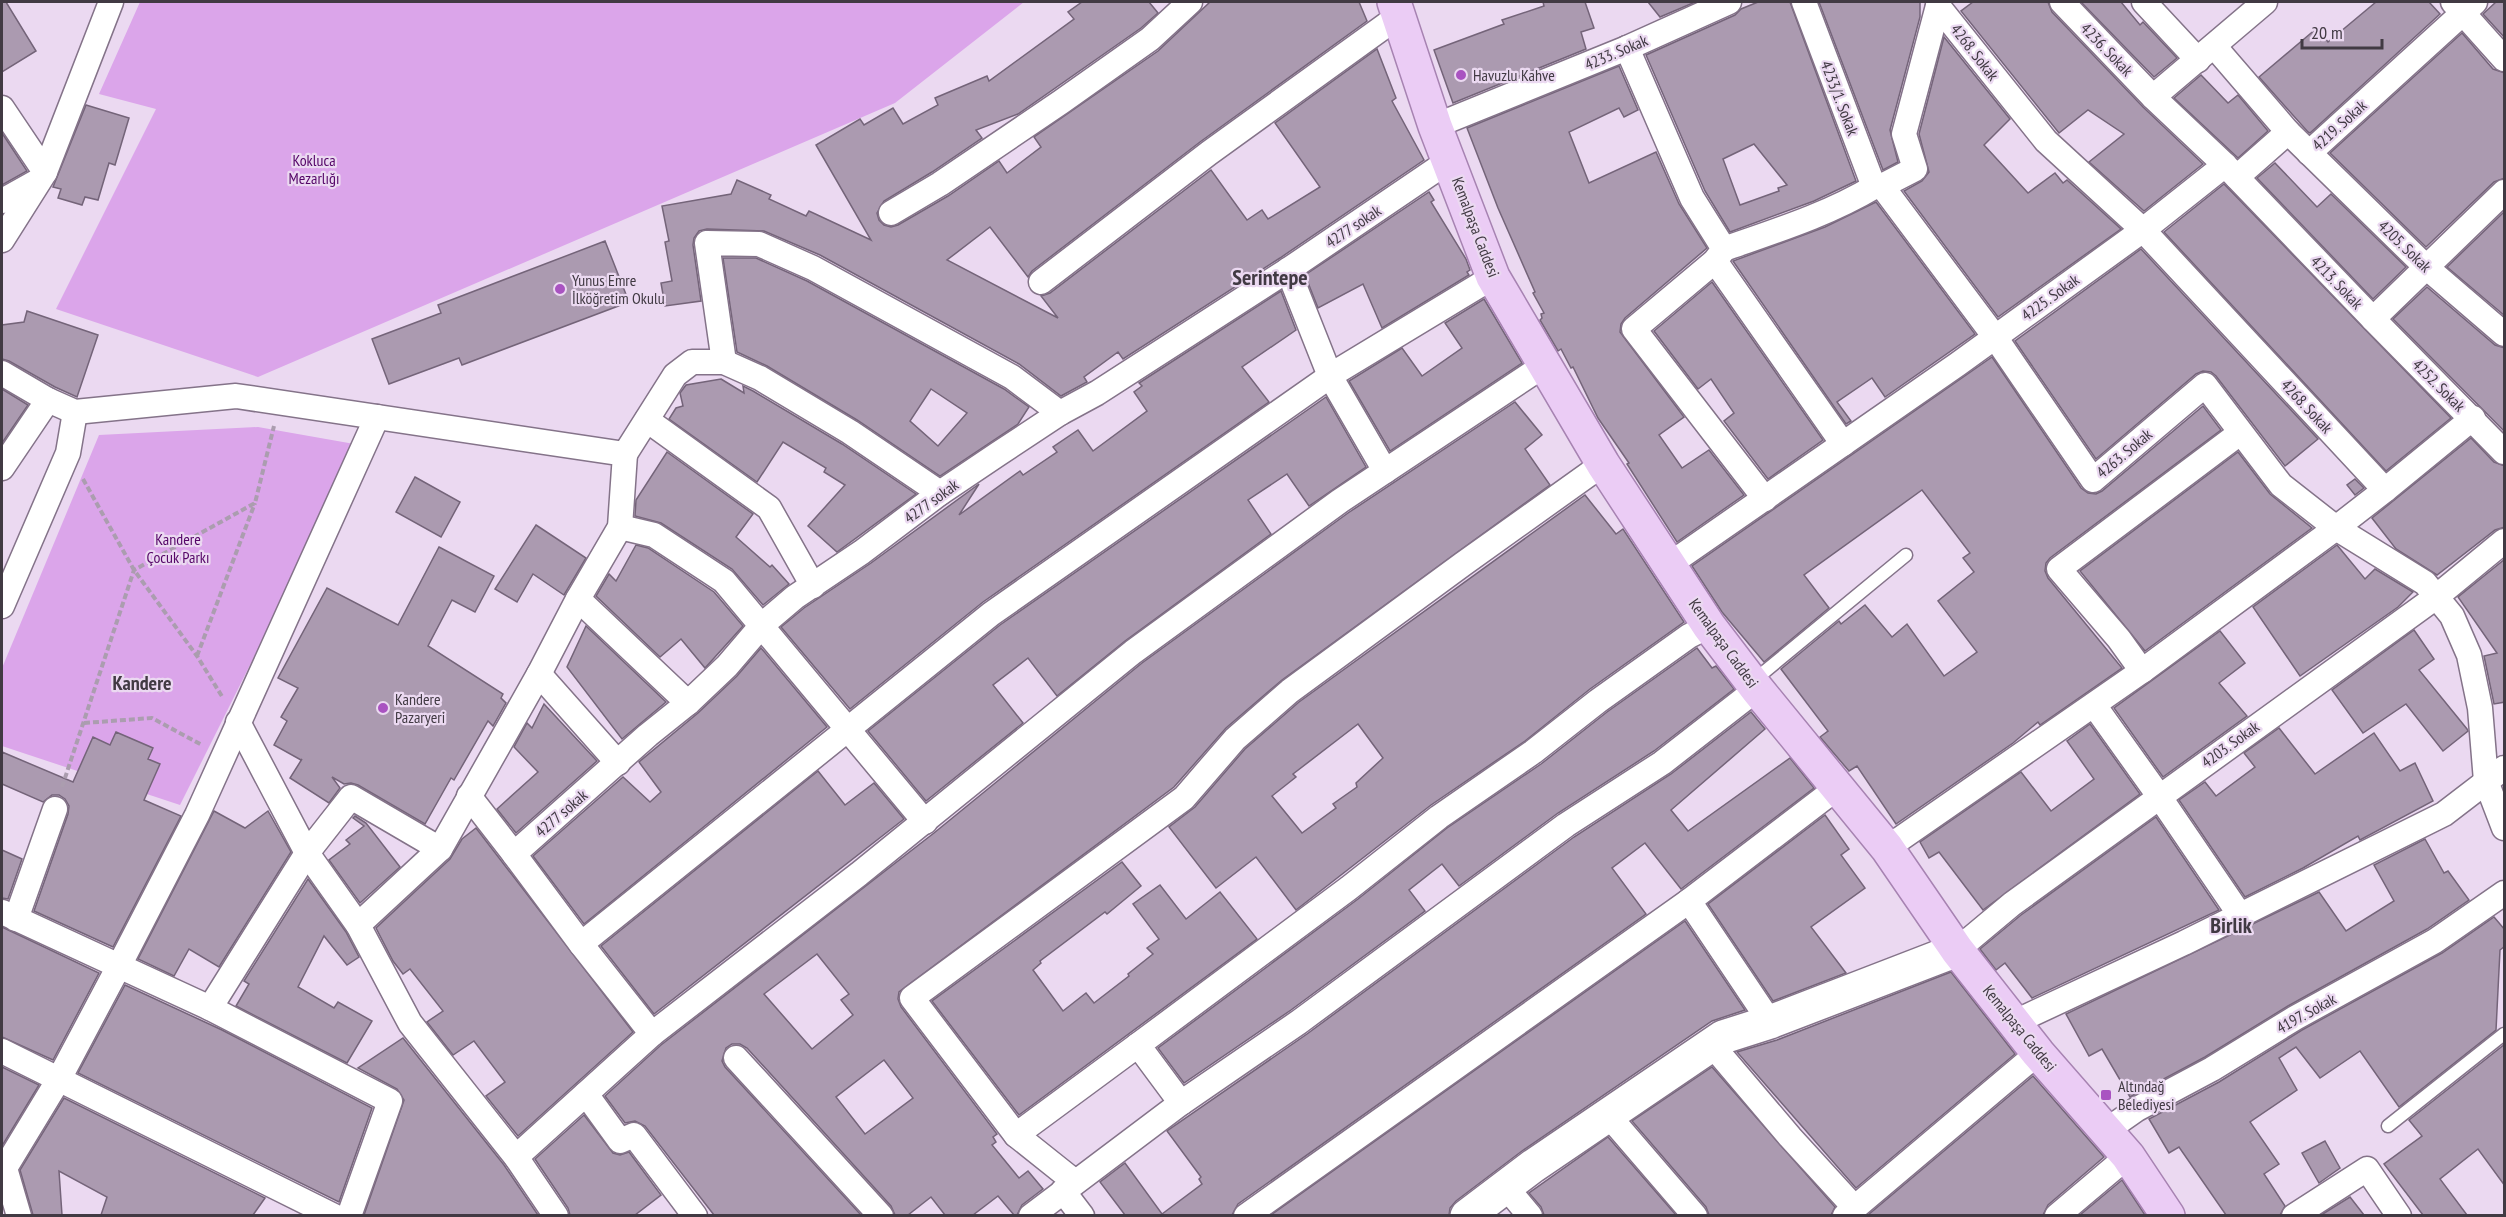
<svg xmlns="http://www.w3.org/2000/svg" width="2506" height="1217" font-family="'PT Sans Narrow',sans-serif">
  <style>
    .green { fill: #dba5ea }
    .building { fill: #ab9ab0; stroke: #746479; stroke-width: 1.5; fill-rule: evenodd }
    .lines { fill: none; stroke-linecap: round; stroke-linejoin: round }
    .service-casing { stroke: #847389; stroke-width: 15 }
    .minor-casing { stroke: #847389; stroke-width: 27 }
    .secondary-casing { stroke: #847389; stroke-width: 36 }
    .primary-casing { stroke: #a783b2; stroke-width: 36 }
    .path { stroke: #ab9daf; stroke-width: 4; stroke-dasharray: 6 3; stroke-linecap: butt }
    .service { stroke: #fff; stroke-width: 12 }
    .minor { stroke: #fff; stroke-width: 24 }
    .secondary { stroke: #fff; stroke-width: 33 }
    .primary { stroke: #ebccf5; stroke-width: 33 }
    .poi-dot { fill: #a953c1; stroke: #ebd9f1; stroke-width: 2 }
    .labels { text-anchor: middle; stroke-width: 4.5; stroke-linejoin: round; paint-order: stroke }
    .street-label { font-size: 16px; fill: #413a43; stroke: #ebd9f1 }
    .poi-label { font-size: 16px; fill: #413a43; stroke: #ebd9f1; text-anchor: start }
    .park-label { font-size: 16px; fill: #550668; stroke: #ebd9f1 }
    .quarter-label { font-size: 20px; font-weight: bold; fill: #413a43; stroke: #ebd9f1 }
    .district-label { font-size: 22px; font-weight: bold; fill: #413a43; stroke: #ebd9f1 }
  </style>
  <rect width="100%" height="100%" fill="#ebd9f1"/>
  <g class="green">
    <path d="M140,2H1024L895,103L258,377L56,309L156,109L99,94Z"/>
    <path d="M258,427L360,445L180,805L2,746V668L99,435Z"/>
  </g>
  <g class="building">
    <path d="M2,2H6L36,51L2,72Z"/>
    <path d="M1082,2H1149L1158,13L1141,28L1018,114L976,130L982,138L932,172L884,201L877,213L879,220L884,225L891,227L898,225L948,196L999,161L1007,173L1041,147L1034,137L1158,51L1210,2H1359L1367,21L1200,142L1032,271L1028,277L990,227L947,260L1058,318L1041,296L1050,293L1211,170L1247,220L1262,210L1268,219L1320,187L1275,123L1377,49L1396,98L1392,101L1424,160L1280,258L1123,359L1118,352L1084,377L1087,382L1061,396L1019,364L820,255L764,231L707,229L699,231L694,238L693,245L701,301L665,306L661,283L672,281L665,242L669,241L662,206L731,194L737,180L771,195L769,199L806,216L809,211L871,240L816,145L860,119L864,125L893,108L903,124L938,105L935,98L987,76L989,81L1074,19L1068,12Z"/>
    <path d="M1543,2H1585L1594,28L1581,32L1586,49L1453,103L1434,50L1504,24L1502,20L1544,6Z"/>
    <path d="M1648,2H1692L1693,3L1660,17Z"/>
    <path d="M1758,2H1790L1856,181L1814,201L1730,232L1705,191L1646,55L1735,15L1741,9ZM1754,144L1787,185L1778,188L1779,191L1740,205L1723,159Z"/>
    <path d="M1819,2H1920V17L1890,130L1898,162L1883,170Z"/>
    <path d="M1973,2H2048L2052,12L2143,107L2203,164L2144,211L2089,162L2124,134L2088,110L2059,133L1961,11Z"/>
    <path d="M2081,2H2121L2140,25L2143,22L2177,58L2154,77Z"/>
    <path d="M2376,2H2429L2440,14L2310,133L2308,132L2259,77L2317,28L2328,42Z"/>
    <path d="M2496,2H2505V38L2483,14Z"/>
    <path d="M2462,33L2493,69L2505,73V178L2494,182L2426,247L2330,153Z"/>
    <path d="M1944,37L2010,119L1984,145L2028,193L2055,173L2063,183L2067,180L2121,229L1998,317L1904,191L1922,181L1929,172L1919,134Z"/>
    <path d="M1619,66L1638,110L1624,117L1619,108L1569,132L1589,183L1656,152L1679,204L1707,248L1625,318L1621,324L1620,332L1684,417L1659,435L1682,468L1709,450L1744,495L1677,542L1627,464L1629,463L1598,418L1573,367L1571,368L1561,349L1558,351L1540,320L1542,318L1541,314L1544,313L1533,293L1535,292L1498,208L1467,128Z"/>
    <path d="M2201,75L2228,103L2238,95L2268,131L2238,158L2174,98Z"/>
    <path d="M86,105L129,118L115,165L109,163L98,200L85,197L82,205L58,198L61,189L53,187Z"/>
    <path d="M2,133L27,171L2,185Z"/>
    <path d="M2275,163L2317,207L2331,194L2406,267L2373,299L2257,178Z"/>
    <path d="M2224,184L2451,418L2386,471L2164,232Z"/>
    <path d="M1429,192L1434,200L1431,202L1466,259L1470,270L1467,272L1469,275L1382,328L1363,284L1318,308L1305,275Z"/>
    <path d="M1876,202L1975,334L1885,397L1872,378L1837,402L1851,421L1846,424L1733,261L1825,227Z"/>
    <path d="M2505,211V316L2447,267Z"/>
    <path d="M605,241L629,302L462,365L459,358L389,384L372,339L441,313L438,305Z"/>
    <path d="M2141,249L2318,439L2285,466L2216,376L2211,372L2203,371L2196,374L2096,459L2015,341Z"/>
    <path d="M723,258H756L807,281L1004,389L1029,407L1018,424L940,476L857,420L767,366L737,352ZM931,389L967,413L938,446L910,421Z"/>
    <path d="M1712,282L1823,440L1768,479L1724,421L1734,413L1711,379L1698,389L1654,331Z"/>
    <path d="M2427,287L2495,345L2505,348V432L2393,319Z"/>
    <path d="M1281,291L1296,330L1242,367L1269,402L983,602L850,709L781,627L804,608L871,563L979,484L959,515L1020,471L1023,475L1057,452L1053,447L1078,430L1093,451L1147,411L1134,392L1142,386L1139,383Z"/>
    <path d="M1484,299L1522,363L1390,451L1349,381L1402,348L1422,376L1462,348L1445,323Z"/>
    <path d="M27,311L98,335L77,397L55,387L9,361L2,359V325L24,322Z"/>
    <path d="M1992,357L2081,488L2088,493L2096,494L2102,491L2203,406L2221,430L2050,558L2046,563L2045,571L2048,578L2122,668L2040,725L2038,722L2013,743L1896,824L1857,766L1849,771L1820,737L1828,731L1781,669L1839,621L1841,624L1865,605L1892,637L1907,624L1944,676L1977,652L1938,601L1974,572L1963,558L1970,553L1922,490L1804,575L1829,608L1764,662L1722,612L1692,566Z"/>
    <path d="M721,379L744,393L743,386L753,391L842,444L916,494L837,552L808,526L845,485L824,472L826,468L783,442L757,482L669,419L676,408L683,406L680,393L686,385Z"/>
    <path d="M2,389L28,405L2,443Z"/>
    <path d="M1326,397L1366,467L1309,506L1287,474L1248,500L1271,534L1125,641L1057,696L1028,658L993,685L1023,723L926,801L868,731L1000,625Z"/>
    <path d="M1515,402L1542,435L1525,449L1550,485L1282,680L1226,728L1174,787L899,992L898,999L901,1007L997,1134L993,1137L996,1142L992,1145L1019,1178L1028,1171L1043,1189L1022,1205L1017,1215H1014L998,1196L973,1215H945L931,1197L908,1215H895L891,1206L747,1048L740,1044H732L726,1048L722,1061L725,1067L861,1215H714L645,1126L635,1121L625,1123L605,1096L661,1045L934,833L1142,663L1348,513ZM817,954L849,994L841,1000L853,1015L812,1049L764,994ZM884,1060L913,1098L865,1134L836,1097Z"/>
    <path d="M2471,438L2494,462L2505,466V527L2495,530L2437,575L2396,549L2372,518Z"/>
    <path d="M667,452L753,514L736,537L770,567L772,565L789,584L763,605L732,569L661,523L635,516L636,500Z"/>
    <path d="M2238,452L2270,494L2312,528L2145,651L2080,571Z"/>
    <path d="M415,477L460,502L441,537L396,512Z"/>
    <path d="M2355,479L2364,488L2355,495L2347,485Z"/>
    <path d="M1585,495L1616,534L1623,529L1684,622L1590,689L1525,741L1431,805L1296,910L1256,857L1216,888L1169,827L1195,807L1245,749L1299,702ZM1358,724L1383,758L1356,783L1357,787L1333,804L1336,808L1302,833L1272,796L1296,777L1293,774Z"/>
    <path d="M536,525L586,558L564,595L533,574L517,602L495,589Z"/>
    <path d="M636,545L648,548L714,592L743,626L705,668L681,639L660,657L596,596L609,574L616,581Z"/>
    <path d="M2337,545L2365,579L2375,569L2413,592L2398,607L2300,676L2253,607Z"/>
    <path d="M439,547L494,576L475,612L452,600L428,646L503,694L501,698L506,703L493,726L488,721L454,780L451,778L425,824L358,785L351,783L344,784L332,777L340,788L329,803L290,778L302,759L301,760L274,745L287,721L281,717L298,688L278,678L327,588L398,625Z"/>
    <path d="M2505,559V702L2494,704L2484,656L2497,653L2458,597Z"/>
    <path d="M586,626L666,702L622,739L567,667Z"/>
    <path d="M2414,630L2434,659L2419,670L2467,729L2468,731L2443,751L2406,704L2363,733L2332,690Z"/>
    <path d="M2220,631L2245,663L2219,683L2247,716L2163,777L2114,708Z"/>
    <path d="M761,648L827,727L584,924L533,856L623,777L650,802L661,792L639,762L698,713L737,676Z"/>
    <path d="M1697,648L1712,668L1716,666L1734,689L1654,751L1558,813L1459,886L1442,864L1409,890L1425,911L1291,1010L1184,1083L1158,1048L1358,899L1447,828L1541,764L1607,712Z"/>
    <path d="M544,704L597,761L516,833L497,809L538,772L514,747L527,723L532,728Z"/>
    <path d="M1751,712L1765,729L1671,810L1688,831L1790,758L1814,788L1681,889L1645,843L1612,868L1646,914L1238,1204L1232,1215H1125L1100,1182L1125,1163L1162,1214L1202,1184L1199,1179L1201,1177L1167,1131L1307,1034L1574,837L1671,774Z"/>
    <path d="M2090,724L2140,794L1983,910L1939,852L1929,858L1920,842L2021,772L2051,811L2094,779L2067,741Z"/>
    <path d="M2279,728L2315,774L2374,733L2400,771L2415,763L2433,801L2360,840L2358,836L2303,868L2245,897L2179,800L2205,782L2216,796L2255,767L2244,753Z"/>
    <path d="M116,732L153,748L148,759L160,764L144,800L181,816L113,947L34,911L68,814L69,806L65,799L59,795H52L43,802L2,784V752L73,782L93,737L110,745Z"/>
    <path d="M818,771L845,805L874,783L904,819L654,1014L601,946Z"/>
    <path d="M214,811L245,828L268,811L291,852L219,967L189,949L174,976L138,959Z"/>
    <path d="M1825,815L1849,849L1841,855L1865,888L1811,927L1846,973L1773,1001L1708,904Z"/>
    <path d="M355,816L366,823L400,867L360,903L329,860L350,844L346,840L364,826L353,818Z"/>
    <path d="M2156,817L2219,910L2032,998L2005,963L1996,970L1980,949L2021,915Z"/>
    <path d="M476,828L633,1032L518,1136L486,1096L505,1082L474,1041L453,1055L427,1022L443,1011L410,969L403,974L393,961L376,928L450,859L462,839Z"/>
    <path d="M2425,839L2444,873L2448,871L2469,900L2427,929L2288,1006L2205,1057L2130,1097L2102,1049L2089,1056L2066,1014L2319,892L2346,931L2394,901L2374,865Z"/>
    <path d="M2,850L22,859L8,899L2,898Z"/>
    <path d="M1122,862L1141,886L1107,914L1105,912L1040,961L1041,963L1033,970L1063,1011L1086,993L1094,1003L1129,976L1128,974L1153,954L1147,948L1159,939L1133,904L1160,885L1186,919L1220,892L1257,939L1019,1115L932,1001Z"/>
    <path d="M308,879L346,932L359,957L347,965L324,936L298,987L334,1008L338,1002L372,1021L347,1063L236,1006L249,984L244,981Z"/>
    <path d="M2494,917L2505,930V946L2500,950L2496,1030L2399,1107L2360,1051L2320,1078L2296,1047L2279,1058L2297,1090L2250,1122L2279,1164L2264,1174L2285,1206L2280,1215H2226L2179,1147L2169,1153L2149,1119L2219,1082L2302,1030L2442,953Z"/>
    <path d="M1685,921L1745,1010L1712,1021L1522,1151L1456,1201L1450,1208L1449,1215H1271Z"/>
    <path d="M2,927L99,973L53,1060L2,1037Z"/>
    <path d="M1951,972L2015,1054L1856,1188L1737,1052L1777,1040Z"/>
    <path d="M125,985L222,1030L372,1108L339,1202L78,1073Z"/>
    <path d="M403,1038L504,1165L538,1215H364L404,1100L397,1089L358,1068Z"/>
    <path d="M2505,1044V1186L2478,1149L2440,1179L2467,1215H2423L2384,1164L2422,1136L2409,1120Z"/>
    <path d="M2,1067L39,1085L2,1146Z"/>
    <path d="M1712,1067L1835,1207L1831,1215H1709L1706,1207L1632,1121Z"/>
    <path d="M2033,1076L2104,1157L2048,1205L2043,1215H1868Z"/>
    <path d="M64,1098L265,1198L253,1215H101L107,1197L59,1171L62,1215H33L20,1170Z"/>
    <path d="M584,1115L613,1153L620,1155L629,1152L661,1195L635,1215H570L568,1208L535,1159Z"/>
    <path d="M1608,1137L1676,1215H1544L1541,1207L1529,1193Z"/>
    <path d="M2325,1141L2340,1168L2319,1183L2302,1153Z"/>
    <path d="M2122,1180L2145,1215H2080Z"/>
    <path d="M2350,1197L2364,1215H2321Z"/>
  </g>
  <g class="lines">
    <defs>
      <g id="service">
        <path d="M1752,682L1906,555"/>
        <path d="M2388,1126L2504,1034"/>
      </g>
      <g id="minor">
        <path d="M1804,2L1874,187L1882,186L1915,169L1904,134L1939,2"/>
        <path d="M2062,2L2153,97"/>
        <path d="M2144,2L2198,60"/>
        <path d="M2453,2L2504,59"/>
        <path d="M1938,6L2046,141L2143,230L2385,490L2336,528L2425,583L2452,616L2469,655L2480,708L2486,781L2504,828"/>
        <path d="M2214,46L2288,132L2426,267L2504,334"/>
        <path d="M1627,48L1692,198L1724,249L1715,261L1634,329L1765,499"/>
        <path d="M2,108L45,172"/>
        <path d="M1435,126L1627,48L1729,2"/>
        <path d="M2309,153L2475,2"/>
        <path d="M2225,165L2373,319L2504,192"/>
        <path d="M2237,177L2288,132"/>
        <path d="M1882,186L1995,337L2093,480L2205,385L2281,485L2336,528L2142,671"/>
        <path d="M2,201L38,181"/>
        <path d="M891,213L940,184L1061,102L1150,39L1190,2"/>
        <path d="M2,240L45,172L111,2"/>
        <path d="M1724,249C1775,231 1827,215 1874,187"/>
        <path d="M1715,261L1843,444"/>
        <path d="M1288,270L1330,376L1385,471"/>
        <path d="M1041,282L1209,153L1400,15"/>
        <path d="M2373,319L2504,452"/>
        <path d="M724,362L707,243L759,244L813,268L1012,377L1060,413"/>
        <path d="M2,373L48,400L75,412L236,396L625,454L620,527L578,599L539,674L440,849L351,797L307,853L210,1008L119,966L59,1079L5,1168L19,1216"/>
        <path d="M647,420L769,508L813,586"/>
        <path d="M625,454L675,375L692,362H724L760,378L850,432L940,493"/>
        <path d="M2,468L48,400"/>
        <path d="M2385,490L2473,418"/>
        <path d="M620,527L654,535L724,581L925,822"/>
        <path d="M1670,564L1958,364L2143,230L2225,165L2153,97L2265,2"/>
        <path d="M578,599L688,703"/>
        <path d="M2,606L68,453L75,412"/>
        <path d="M539,674L618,763"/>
        <path d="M2094,705L2159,796L2240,915"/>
        <path d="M238,722L307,853L358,925L410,1023L516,1157L556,1216"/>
        <path d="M469,796L514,854L648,735L688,703L727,666L762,625L795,597L862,552L940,493L998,454L1060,413L1097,393L1288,270L1450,160"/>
        <path d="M1887,848L2142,671L2119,639L2059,569L2240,433"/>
        <path d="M514,854L581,944L991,614L1336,372L1493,277"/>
        <path d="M1689,901L1770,1022"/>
        <path d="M2,912L119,966L197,815L377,417"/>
        <path d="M16,919L55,809"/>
        <path d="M358,925L440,849"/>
        <path d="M581,944L652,1034L859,874L1133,652L1340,501L1546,364"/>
        <path d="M1957,950L2012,904L2436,597L2504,541"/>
        <path d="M210,1008L390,1101L349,1216"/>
        <path d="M2015,1022L2184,943L2444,814L2504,768"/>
        <path d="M1712,1045L1790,1137L1854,1207"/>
        <path d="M2,1051L334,1216"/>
        <path d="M736,1058L881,1216"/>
        <path d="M586,1094L620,1141L634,1135L695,1216"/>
        <path d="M1181,1103L1138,1045L1349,888L1439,817L1533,752L1598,701L1689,636L1709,626"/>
        <path d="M1608,1115L1695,1216"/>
        <path d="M2107,1130L2137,1109L2212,1069L2295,1018L2435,941L2504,893"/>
        <path d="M1016,1135L1138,1045"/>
        <path d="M516,1157L652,1034"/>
        <path d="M1075,1182L1016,1135L912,998L1184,798L1235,739L1290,691L1463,564L1603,464"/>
        <path d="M1506,1187L1530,1216"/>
        <path d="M1063,1191L1082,1216"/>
        <path d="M1031,1216L1181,1103L1299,1022L1566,825L1662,763L1757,689"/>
        <path d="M1246,1216L1689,901L1837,788"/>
        <path d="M1845,1216L2038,1053"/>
        <path d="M2057,1216L2128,1156"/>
        <path d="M2294,1216L2367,1169L2399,1216"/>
      </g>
      <path id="secondary" d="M1467,1216L1533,1166L1723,1037L1770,1022L1957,950"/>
      <path id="primary" d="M1394,2L1435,126L1493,277L1603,464L1709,626L1757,689L1887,848L1957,950L2038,1053L2128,1156L2168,1216"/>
    </defs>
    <use href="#service" class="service-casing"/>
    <use href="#minor" class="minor-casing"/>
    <use href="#secondary" class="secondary-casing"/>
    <use href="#primary" class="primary-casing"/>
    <g class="path">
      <path d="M83,479L134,570L197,656L223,698"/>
      <path d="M197,656L255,503"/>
      <path d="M84,723L152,718L202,745"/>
      <path d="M62,787L134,570L255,503L274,426"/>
    </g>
    <use href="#service" class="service"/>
    <use href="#minor" class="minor"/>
    <use href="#secondary" class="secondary"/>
    <use href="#primary" class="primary"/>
  </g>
  <g class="poi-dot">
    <circle cx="1461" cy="75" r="6"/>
    <circle cx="560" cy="289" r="6"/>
    <circle cx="383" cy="708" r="6"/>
    <rect x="2100" y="1089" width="12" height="12" rx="3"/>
  </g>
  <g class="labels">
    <g class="street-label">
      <text transform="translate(2107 49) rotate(46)" y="6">4236. Sokak</text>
      <text transform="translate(1616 52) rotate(-23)" y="6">4233. Sokak</text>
      <text transform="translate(1975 52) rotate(52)" y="6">4268. Sokak</text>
      <text transform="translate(1840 98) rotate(69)" y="6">4233/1. Sokak</text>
      <text transform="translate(2339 125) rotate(-42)" y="6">4219. Sokak</text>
      <text transform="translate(1353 226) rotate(-34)" y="6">4277 sokak</text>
      <text transform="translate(1476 227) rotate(69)" y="6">Kemalpaşa Caddesi</text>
      <text transform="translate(2405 246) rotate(44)" y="6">4205. Sokak</text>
      <text transform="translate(2337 282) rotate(46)" y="6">4213. Sokak</text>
      <text transform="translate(2050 297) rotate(-36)" y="6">4225. Sokak</text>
      <text transform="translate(2439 385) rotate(45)" y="6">4252. Sokak</text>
      <text transform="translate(2307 406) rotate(47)" y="6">4268. Sokak</text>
      <text transform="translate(2124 453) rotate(-40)" y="6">4263. Sokak</text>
      <text transform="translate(931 501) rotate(-36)" y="6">4277 sokak</text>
      <text transform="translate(1724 643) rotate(54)" y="6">Kemalpaşa Caddesi</text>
      <text transform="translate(2230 744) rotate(-36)" y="6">4203. Sokak</text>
      <text transform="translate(561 813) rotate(-41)" y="6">4277 sokak</text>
      <text transform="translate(2306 1013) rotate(-29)" y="6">4197. Sokak</text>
      <text transform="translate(2020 1028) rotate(51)" y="6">Kemalpaşa Caddesi</text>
    </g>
    <g class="poi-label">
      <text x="1473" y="81">Havuzlu Kahve</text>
      <text x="572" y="286">Yunus Emre<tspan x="572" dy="18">İlköğretim Okulu</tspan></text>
      <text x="395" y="705">Kandere<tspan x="395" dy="18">Pazaryeri</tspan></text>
      <text x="2118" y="1092">Altındağ<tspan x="2118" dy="18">Belediyesi</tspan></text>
    </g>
    <g class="park-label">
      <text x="314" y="166">Kokluca<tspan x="314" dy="18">Mezarlığı</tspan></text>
      <text x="178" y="545">Kandere<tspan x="178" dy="18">Çocuk Parkı</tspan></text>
    </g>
    <g class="quarter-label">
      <text x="142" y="690">Kandere</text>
    </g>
    <g class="district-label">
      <text x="1270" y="285">Serintepe</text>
      <text x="2231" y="933">Birlik</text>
    </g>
  </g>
  <rect width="2506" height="1217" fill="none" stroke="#413a43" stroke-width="6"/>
  <path d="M2302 39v9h80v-9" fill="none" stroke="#413a43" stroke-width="3"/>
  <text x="2311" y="39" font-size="18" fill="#413a43" stroke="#ebd9f1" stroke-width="4.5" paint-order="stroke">20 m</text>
</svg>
